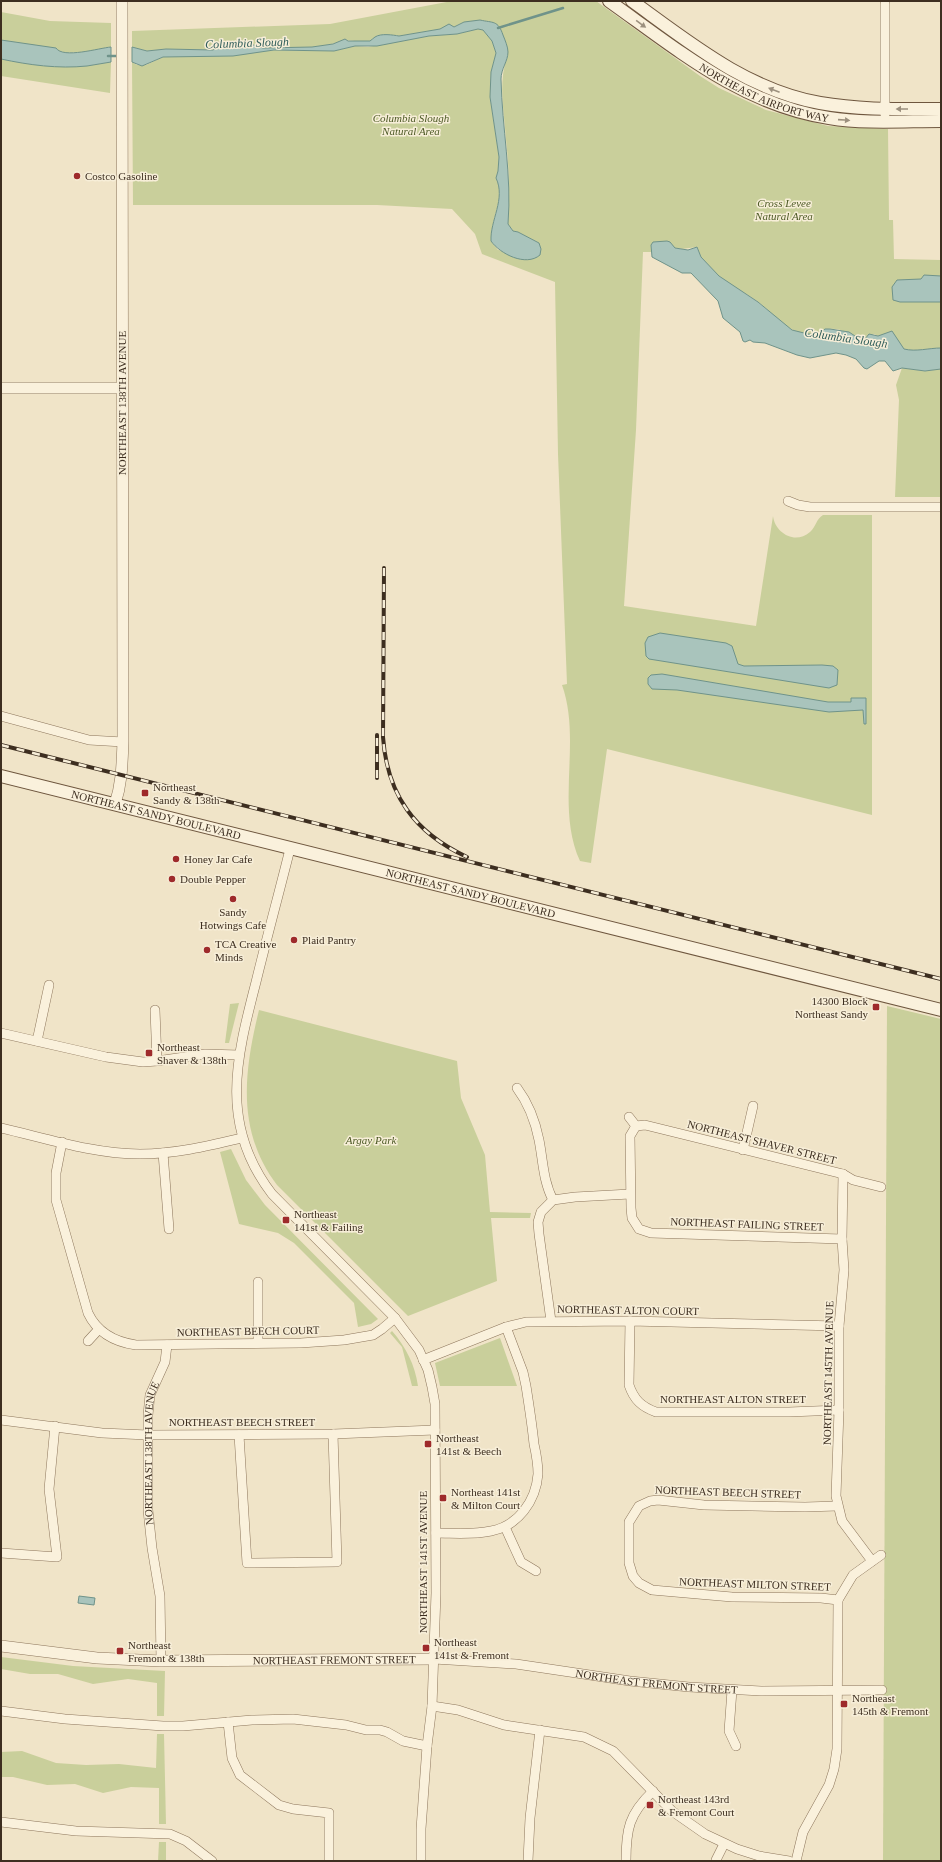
<svg xmlns="http://www.w3.org/2000/svg" width="942" height="1862" font-family="Georgia,serif">
  <style>
    .green { fill: #c9cf9b }
    .water { fill: #a9c4bc; stroke: #6f938a }
    .lines { fill: none; stroke-linecap: round; stroke-linejoin: round }
    .stream { stroke: #6f938a; stroke-width: 2.5 }
    .minor-casing { stroke: #8d765c; stroke-width: 10 }
    .tertiary-casing { stroke: #8d765c; stroke-width: 12 }
    .secondary-casing { stroke: #6f573f; stroke-width: 14 }
    .minor { stroke: #faf1dc; stroke-width: 9 }
    .tertiary { stroke: #faf1dc; stroke-width: 11 }
    .secondary { stroke: #faf1dc; stroke-width: 12 }
    .rail-casing { stroke: #3d2e20; stroke-width: 4 }
    .rail { stroke: #f7eed8; stroke-width: 2.5; stroke-dasharray: 8; stroke-linecap: butt }
    .oneway { fill: #9c907e }
    .poi-dot { fill: #9e2a2b; stroke: #f7eed8; stroke-width: 1.5 }
    .labels { text-anchor: middle; stroke-width: 3; stroke-linejoin: round; paint-order: stroke }
    .street-label { font-size: 11px; fill: #3d2e20; stroke: #f7eed8 }
    .park-label { font-size: 11px; font-style: italic; fill: #4d5a26; stroke: #f7eed8 }
    .poi-label { font-size: 11px; fill: #3d2e20; stroke: #f7eed8; text-anchor: start }
    .water-label { font-size: 12px; font-style: italic; fill: #2f5d5a; stroke: #f7eed8 }
  </style>
  <rect width="100%" height="100%" fill="#f0e4c8"/>
  <g class="green">
    <path d="M452,1H596L700,76L719,88L766,110L828,126L888,129L889,220H893L894,259L941,260V348C931,347 914,353 906,350C899,347 892,339 886,334L878,336L874,334L861,340C851,334 840,327 827,329C824,329 822,332 819,333C815,335 806,334 801,333C783,328 772,312 757,301C740,289 701,270 697,247L682,249L651,245V252H643L636,430L624,606L756,626L773,516C775,533 795,545 810,532C816,527 816,519 823,515H872V815L607,749L591,863L580,861C555,806 582,741 562,685L567,684L558,454L555,282L482,254L475,234L452,209L377,205H133L132,62L137,65H146L163,57L174,56L242,54L274,50L334,51L355,46L368,47L429,36L457,34L478,29L483,30L492,41L496,53L491,72L490,97L499,157L498,171L496,178C506,199 490,219 491,241L498,250L540,255L539,243L518,232L513,231L508,224C510,196 509,167 506,139C504,111 498,84 507,57L484,21L464,22L454,27L399,36C385,34 384,37 371,41C364,43 350,40 343,40C329,48 281,50 264,48C260,47 257,45 253,45C241,45 231,47 219,46L213,50L166,49L147,51L132,47V31L330,24Z"/>
    <path d="M1,12L50,21L111,23V47L95,51L67,53L43,47L1,40Z"/>
    <path d="M1,59L45,66H86L111,62L110,93L1,76Z"/>
    <path d="M902,368L925,371L941,369V497H895L899,400L896,385Z"/>
    <path d="M239,1003L229,1043H225L230,1004Z"/>
    <path d="M887,1006L941,1019V1861H883Z"/>
    <path d="M259,1010L457,1061L461,1098L485,1155L490,1212L531,1213L530,1218H491L497,1281L408,1316L277,1185C236,1131 244,1071 259,1010Z"/>
    <path d="M231,1149L246,1180L265,1205L378,1319L371,1324L358,1327L354,1303L294,1243L278,1233L239,1224L220,1152Z"/>
    <path d="M392,1331C406,1347 415,1365 418,1386H412L402,1347L390,1333Z"/>
    <path d="M500,1338L517,1386H440L435,1363Z"/>
    <path d="M1,1657L73,1666L165,1671L164,1716H157V1683L128,1679L93,1684L58,1674H30L1,1669Z"/>
    <path d="M157,1734H164L166,1824H159V1788L131,1787L103,1793L75,1784L47,1785L13,1777H1V1752L22,1751L56,1763L86,1765L119,1764L156,1768Z"/>
    <path d="M159,1842H166V1861H158Z"/>
  </g>
  <g class="water">
    <path d="M480,20C493,23 498,20 503,35C505,40 508,47 508,52C508,61 501,69 501,79C502,128 512,176 508,224L513,231L518,232L539,243L541,249L540,255C526,267 500,254 491,241C490,220 506,199 496,178L498,171L499,157L490,97L491,72L496,53L492,41L483,30L478,29L457,34L429,36L377,46H355L334,51L274,50L233,56L163,57L142,66L132,62V47L147,51L166,49L213,50L219,46L239,47L254,45L263,48L312,47L333,44L345,39L348,41H370C372,40 373,38 375,37C381,33 393,35 399,36L440,29L449,24L454,27L464,22Z"/>
    <path d="M1,40L56,48C63,59 99,48 111,47V62C103,63 95,65 87,66C58,69 29,65 1,59Z"/>
    <path d="M667,241L670,242L675,248L688,250L697,247L701,257L719,276L758,302L792,330L808,334H819L825,329H830L849,332L861,340L865,339L869,334L878,336L892,331L904,349C916,352 929,348 941,348V369L925,371L902,368L893,371L885,361H879L867,369L864,368L856,359L846,355L836,353L810,358L797,355L765,343L753,342L750,340L745,342L743,341L740,332L723,318L718,301L691,273H682L652,257L651,245L653,242Z"/>
    <path d="M924,275L941,276V302H900L893,300L892,287L897,280L921,279Z"/>
    <path d="M660,633L726,643L732,646L738,664L744,666L822,665L833,666L838,670L837,685L829,688L649,659L646,656L645,643L648,637Z"/>
    <path d="M662,674L828,702H851V698H866V724H864L863,710L829,712L677,690L652,689L648,684V678L651,675Z"/>
    <path d="M79,1596L95,1598L94,1605L78,1603Z"/>
  </g>
  <g class="lines">
    <g class="stream">
      <path d="M498,28L563,8"/>
      <path d="M108,56H119"/>
    </g>
    <defs>
      <g id="minor">
        <path d="M885,114V4"/>
        <path d="M788,501L798,505L810,507H941"/>
        <path d="M1,716L89,740L123,742"/>
        <path d="M290,849C279,893 267,937 256,982C236,1059 219,1125 272,1194L395,1318L419,1350L428,1370L432,1387L435,1404L436,1593L432,1706L427,1746L421,1829V1861"/>
        <path d="M155,1010L157,1061"/>
        <path d="M1,1033L106,1057L143,1062L157,1061L205,1054L239,1055"/>
        <path d="M37,1041L49,985"/>
        <path d="M517,1088C529,1104 535,1120 539,1140C543,1160 543,1181 553,1200"/>
        <path d="M629,1117L636,1126"/>
        <path d="M636,1126L630,1136L631,1208L632,1218L639,1229L651,1233L842,1239"/>
        <path d="M636,1126L645,1125L843,1174L853,1180L881,1187"/>
        <path d="M1,1128C45,1138 94,1154 140,1154C175,1154 208,1146 242,1138"/>
        <path d="M62,1142L56,1173V1200L88,1313C97,1332 115,1342 136,1345L301,1343L344,1340L373,1335L382,1329L395,1318"/>
        <path d="M743,1150L753,1106"/>
        <path d="M163,1153L169,1229"/>
        <path d="M843,1174L842,1239L844,1270L839,1326V1410L836,1496L842,1521L872,1561"/>
        <path d="M551,1321L539,1234L538,1222L541,1212L553,1200L575,1197L630,1194"/>
        <path d="M630,1321L629,1385C634,1400 642,1407 656,1412H789L839,1410"/>
        <path d="M88,1341L99,1329"/>
        <path d="M258,1343V1282"/>
        <path d="M423,1360L506,1327L526,1322L630,1321L839,1326"/>
        <path d="M1,1420L102,1433L148,1435L333,1434L435,1430"/>
        <path d="M239,1435L247,1563L337,1562L333,1434"/>
        <path d="M837,1506L805,1507L704,1505L658,1500L650,1501L639,1506L629,1522V1563L633,1576L639,1583L652,1590L732,1597L821,1598L838,1600"/>
        <path d="M505,1527L521,1562L536,1571"/>
        <path d="M436,1533C454,1533 473,1535 491,1531C518,1526 536,1501 538,1474C538,1464 536,1453 534,1444C532,1424 529,1405 526,1386L523,1372L506,1327"/>
        <path d="M1,1553L57,1557L49,1489L55,1426"/>
        <path id="s1" d="M434,1659L516,1664L630,1681L689,1687L761,1691L882,1690"/>
        <path id="s2" d="M161,1661L160,1596L152,1548L148,1510V1415L150,1395L165,1362L167,1345"/>
        <path d="M732,1690L729,1731L736,1746"/>
        <path d="M432,1706L458,1710L504,1725L584,1737L613,1751L672,1811L705,1834L737,1849L759,1856L789,1861"/>
        <path d="M1,1711L65,1719L163,1726H183L252,1720L293,1719L346,1725L366,1730H380L387,1732L403,1741L427,1746"/>
        <path d="M228,1722L232,1758L240,1775L279,1805L293,1809L329,1813V1861"/>
        <path d="M1,1822L76,1831L170,1834L186,1841L212,1861"/>
        <path d="M716,1860L724,1844"/>
        <path d="M528,1861L530,1818L540,1730"/>
        <path d="M626,1861C626,1829 629,1814 653,1791"/>
        <path d="M796,1861L803,1832L829,1785L834,1769L837,1749L838,1600L853,1575L881,1555"/>
      </g>
      <g id="tertiary">
        <path d="M1,388H122"/>
        <path d="M115,804C122,783 122,764 123,742L122,1"/>
        <path id="s3" d="M1,1646L97,1658L161,1661L434,1659"/>
      </g>
      <g id="secondary">
        <path id="s4" d="M609,1C678,50 743,105 829,118C865,124 904,121 941,121"/>
        <path d="M632,1C690,43 747,90 820,103C860,110 900,109 941,109"/>
        <path id="s5" d="M1,776L941,1010"/>
      </g>
    </defs>
    <use href="#minor" class="minor-casing"/>
    <use href="#tertiary" class="tertiary-casing"/>
    <use href="#secondary" class="secondary-casing"/>
    <use href="#minor" class="minor"/>
    <use href="#tertiary" class="tertiary"/>
    <use href="#secondary" class="secondary"/>
    <defs>
      <g id="rail">
        <path d="M384,568L383,737C387,795 415,833 467,857"/>
        <path d="M1,745L941,979"/>
        <path d="M377,778V735"/>
      </g>
    </defs>
    <use href="#rail" class="rail-casing"/>
    <use href="#rail" class="rail"/>
  </g>
  <defs><path id="oneway-solid" d="M-6-.8H1V-3.2L6.5 0L1 3.2V.8H-6Z"/></defs>
  <g class="oneway">
    <use href="#oneway-solid" transform="translate(641 24) rotate(36)"/>
    <use href="#oneway-solid" transform="translate(774 90) rotate(-159)"/>
    <use href="#oneway-solid" transform="translate(902 109) rotate(-180)"/>
    <use href="#oneway-solid" transform="translate(844 120) rotate(4)"/>
  </g>
  <g class="poi-dot">
    <circle cx="77" cy="176" r="4"/>
    <rect x="141" y="789" width="8" height="8" rx="2"/>
    <circle cx="176" cy="859" r="4"/>
    <circle cx="172" cy="879" r="4"/>
    <circle cx="233" cy="899" r="4"/>
    <circle cx="294" cy="940" r="4"/>
    <circle cx="207" cy="950" r="4"/>
    <rect x="872" y="1003" width="8" height="8" rx="2"/>
    <rect x="145" y="1049" width="8" height="8" rx="2"/>
    <rect x="282" y="1216" width="8" height="8" rx="2"/>
    <rect x="424" y="1440" width="8" height="8" rx="2"/>
    <rect x="439" y="1494" width="8" height="8" rx="2"/>
    <rect x="422" y="1644" width="8" height="8" rx="2"/>
    <rect x="116" y="1647" width="8" height="8" rx="2"/>
    <rect x="840" y="1700" width="8" height="8" rx="2"/>
    <rect x="646" y="1801" width="8" height="8" rx="2"/>
  </g>
  <g class="labels">
    <g class="street-label">
      <text dy="4" stroke="none"><textPath href="#s4" startOffset="182">NORTHEAST AIRPORT WAY</textPath></text>
      <text transform="translate(122 403) rotate(-90)" y="4">NORTHEAST 138TH AVENUE</text>
      <text dy="4" stroke="none"><textPath href="#s5" startOffset="160">NORTHEAST SANDY BOULEVARD</textPath></text>
      <text dy="4" stroke="none"><textPath href="#s5" startOffset="484">NORTHEAST SANDY BOULEVARD</textPath></text>
      <text transform="translate(762 1142) rotate(14)" y="4">NORTHEAST SHAVER STREET</text>
      <text transform="translate(747 1224) rotate(2)" y="4">NORTHEAST FAILING STREET</text>
      <text transform="translate(628 1310) rotate(1)" y="4">NORTHEAST ALTON COURT</text>
      <text transform="translate(248 1331) rotate(-1)" y="4">NORTHEAST BEECH COURT</text>
      <text transform="translate(828 1373) rotate(-89)" y="4">NORTHEAST 145TH AVENUE</text>
      <text x="733" y="1403">NORTHEAST ALTON STREET</text>
      <text x="242" y="1426">NORTHEAST BEECH STREET</text>
      <text dy="4" stroke="none"><textPath href="#s2" startOffset="209">NORTHEAST 138TH AVENUE</textPath></text>
      <text transform="translate(728 1492) rotate(2)" y="4">NORTHEAST BEECH STREET</text>
      <text transform="translate(423 1562) rotate(-90)" y="4">NORTHEAST 141ST AVENUE</text>
      <text transform="translate(755 1584) rotate(2)" y="4">NORTHEAST MILTON STREET</text>
      <text dy="4" stroke="none"><textPath href="#s3" startOffset="334">NORTHEAST FREMONT STREET</textPath></text>
      <text dy="4" stroke="none"><textPath href="#s1" startOffset="224">NORTHEAST FREMONT STREET</textPath></text>
    </g>
    <g class="park-label">
      <text x="411" y="122">Columbia Slough<tspan x="411" dy="13">Natural Area</tspan></text>
      <text x="784" y="207">Cross Levee<tspan x="784" dy="13">Natural Area</tspan></text>
      <text x="371" y="1144">Argay Park</text>
    </g>
    <g class="poi-label">
      <text x="85" y="180">Costco Gasoline</text>
      <text x="153" y="791">Northeast<tspan x="153" dy="13">Sandy &amp; 138th</tspan></text>
      <text x="184" y="863">Honey Jar Cafe</text>
      <text x="180" y="883">Double Pepper</text>
      <text x="233" y="916" text-anchor="middle">Sandy<tspan x="233" dy="13">Hotwings Cafe</tspan></text>
      <text x="302" y="944">Plaid Pantry</text>
      <text x="215" y="948">TCA Creative<tspan x="215" dy="13">Minds</tspan></text>
      <text x="868" y="1005" text-anchor="end">14300 Block<tspan x="868" dy="13">Northeast Sandy</tspan></text>
      <text x="157" y="1051">Northeast<tspan x="157" dy="13">Shaver &amp; 138th</tspan></text>
      <text x="294" y="1218">Northeast<tspan x="294" dy="13">141st &amp; Failing</tspan></text>
      <text x="436" y="1442">Northeast<tspan x="436" dy="13">141st &amp; Beech</tspan></text>
      <text x="451" y="1496">Northeast 141st<tspan x="451" dy="13">&amp; Milton Court</tspan></text>
      <text x="434" y="1646">Northeast<tspan x="434" dy="13">141st &amp; Fremont</tspan></text>
      <text x="128" y="1649">Northeast<tspan x="128" dy="13">Fremont &amp; 138th</tspan></text>
      <text x="852" y="1702">Northeast<tspan x="852" dy="13">145th &amp; Fremont</tspan></text>
      <text x="658" y="1803">Northeast 143rd<tspan x="658" dy="13">&amp; Fremont Court</tspan></text>
    </g>
    <g class="water-label">
      <text transform="translate(247 43) rotate(-2)" y="4">Columbia Slough</text>
      <text transform="translate(846 338) rotate(8)" y="4">Columbia Slough</text>
    </g>
  </g>
  <rect width="942" height="1862" fill="none" stroke="#3d2e20" stroke-width="4"/>
</svg>
